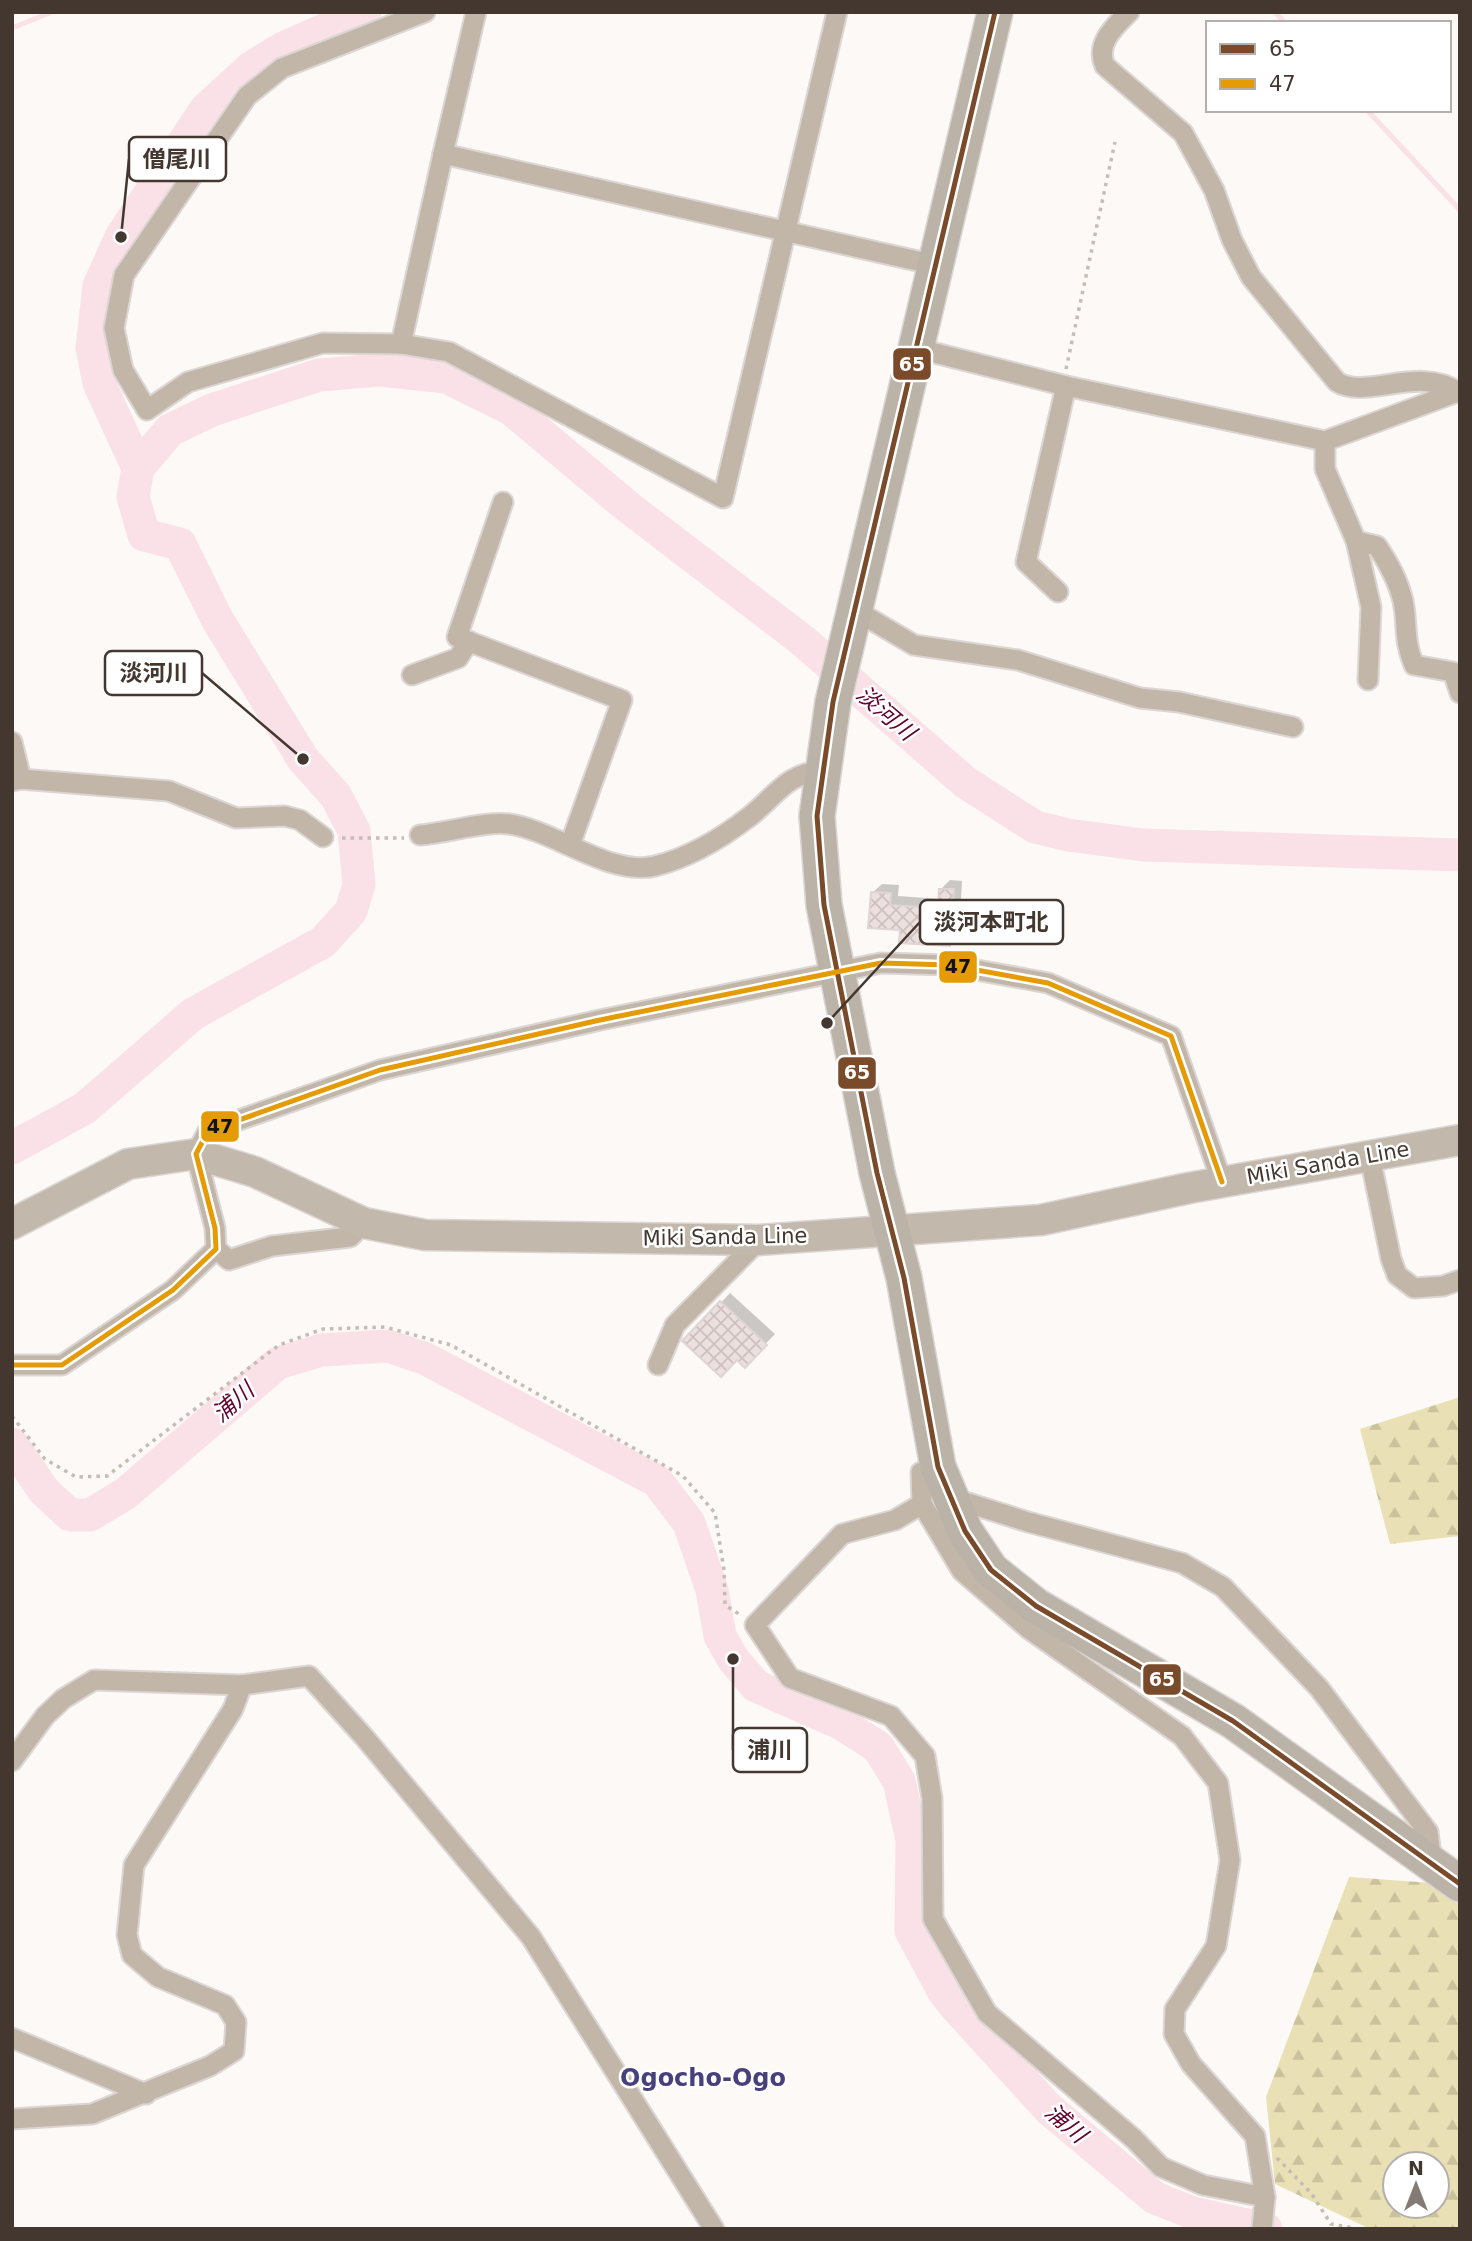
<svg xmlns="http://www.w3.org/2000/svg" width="1472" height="2241" font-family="'DejaVu Sans','Noto Sans JP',sans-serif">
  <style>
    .forest { fill: url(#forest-firs); fill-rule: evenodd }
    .shadow { fill: #0003 }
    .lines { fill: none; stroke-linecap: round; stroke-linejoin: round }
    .stream { stroke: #fae1e7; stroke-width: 5 }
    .river { stroke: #fae1e7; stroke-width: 33 }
    .building { fill: url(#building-cross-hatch); stroke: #ded5d4; stroke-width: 2 }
    .street-casing { stroke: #dbd6d4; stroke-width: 23 }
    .primary-casing { stroke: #dbd6d4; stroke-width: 33 }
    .highway-casing { stroke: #dbd6d4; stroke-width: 38 }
    .path { stroke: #c4bdb4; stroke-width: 3.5; stroke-dasharray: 3.5 5; stroke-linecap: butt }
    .street { stroke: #c1b6a8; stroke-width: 19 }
    .primary { stroke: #c2b8ab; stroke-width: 30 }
    .highway { stroke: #bcb3a8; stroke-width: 35 }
    .bus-1-casing { stroke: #fff; stroke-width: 10 }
    .bus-2-casing { stroke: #fff; stroke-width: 10 }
    .bus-1 { stroke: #7a4b2a; stroke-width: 5 }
    .bus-2 { stroke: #e59b05; stroke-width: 5 }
    .labels { text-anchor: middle; stroke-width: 5; stroke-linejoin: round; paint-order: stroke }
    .street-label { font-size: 21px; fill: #433730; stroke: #fff }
    .water-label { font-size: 23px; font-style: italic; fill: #61022f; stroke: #fff }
    .quarter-label { font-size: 24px; font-weight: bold; fill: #48407d; stroke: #fff }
    .leader { fill: none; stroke: #433730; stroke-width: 2.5 }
    .callout-dot { fill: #433730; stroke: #fff; stroke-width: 2.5 }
    .callout { fill: #fff; stroke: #433730; stroke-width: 2.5 }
    .callout-label { font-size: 23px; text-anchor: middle; font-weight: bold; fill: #433730 }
    .line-badge { stroke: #fff; stroke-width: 2.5 }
    .badge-label { font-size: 19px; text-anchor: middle; font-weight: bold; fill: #fff }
    .pale-badge-label { font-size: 19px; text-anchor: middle; font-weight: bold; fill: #111 }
  </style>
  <defs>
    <pattern id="forest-firs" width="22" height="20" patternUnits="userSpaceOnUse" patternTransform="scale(1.75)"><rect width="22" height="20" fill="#eae0b6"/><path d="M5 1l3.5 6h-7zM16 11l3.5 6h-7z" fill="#cac19d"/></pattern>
    <pattern id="building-cross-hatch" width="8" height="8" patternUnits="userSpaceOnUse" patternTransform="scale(1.75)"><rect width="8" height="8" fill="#ece0de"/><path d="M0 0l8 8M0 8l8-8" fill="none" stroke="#ccc1bf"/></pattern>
  </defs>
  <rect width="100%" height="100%" fill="#fdf9f7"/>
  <g class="forest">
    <path d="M1460,1397V1536L1390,1544L1360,1429Z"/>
    <path d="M1349,1877L1460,1885V2229H1370L1275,2184L1266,2097ZM1395,2164H1437V2206H1395Z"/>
  </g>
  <g class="shadow">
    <path d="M950,880L962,881L959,935L950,944L901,929L872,893L882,884L899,885L898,896L940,899L941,889Z"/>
    <path d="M730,1293L775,1334L745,1365L737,1358L685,1341Z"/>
  </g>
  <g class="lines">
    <g class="stream">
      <path d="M1275,12L1285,23"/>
      <path d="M12,28L52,12"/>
      <path d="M1367,110L1460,210"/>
    </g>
    <g class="river">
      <path d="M138,468L99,383L92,348L99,286L121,237L206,109L252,67L283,48L365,12"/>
      <path d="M12,1148L85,1108L193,1014L323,942L351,911L359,885L354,831L336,796L303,759L217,619L180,544L144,535L133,497L138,468L170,430L212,410L319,375L380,370L446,377L511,409L628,507L802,640L965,782L1035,827L1068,835L1143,845L1460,855"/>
      <path d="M12,1444L44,1491L70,1515H90L125,1494L278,1363L322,1350L388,1346L426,1359L657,1481L689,1523L712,1590L720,1636L733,1659L756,1686L842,1724L878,1747L899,1781L912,1840L911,1931L944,1992L956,2007L1049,2109L1155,2198L1193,2213L1266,2229"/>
    </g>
  </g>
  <g class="building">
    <path d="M939,889H954L950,946L899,943L900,930L868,928L871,892L891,893L890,905L938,908Z"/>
    <path d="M720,1301L767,1345L745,1368L737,1360L721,1377L682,1341Z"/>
  </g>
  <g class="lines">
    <defs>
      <g id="street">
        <path d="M425,12L282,68L247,96L124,275L114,328L123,370L147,410L188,382L323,343L401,344L449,352L723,498L837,12"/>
        <path d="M476,12L443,154L935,265"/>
        <path d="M1129,12C1114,27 1095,44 1105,66L1183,133L1214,190L1232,240L1251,277L1337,382C1366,400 1419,365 1458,392"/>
        <path d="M401,344L443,154"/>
        <path d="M915,348L1066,386L1325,441L1460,391"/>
        <path d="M1325,441V469L1356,541L1377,546C1389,564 1398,580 1403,601C1408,625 1403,639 1414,665L1453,672L1460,693"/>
        <path d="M503,502L457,637L622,700L570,845"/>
        <path d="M1356,541L1371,607L1368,680"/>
        <path d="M1058,592L1026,562L1066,386"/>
        <path d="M855,610L914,645L1018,660L1140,698L1179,702L1293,727"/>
        <path d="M412,675L458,658L469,641"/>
        <path d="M12,742L21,779"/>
        <path d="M12,781L21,779L169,791L236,818L285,816L300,820L323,837"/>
        <path d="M420,835C447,833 484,821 509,824C554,830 610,877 655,866C688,858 723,837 749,817C775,797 787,772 823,771"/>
        <path d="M1370,1157L1391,1259L1397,1275L1414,1288L1443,1286L1460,1280"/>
        <path d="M216,1249L229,1260L272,1246L350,1237L364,1223"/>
        <path d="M12,1365H62L173,1290L216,1249L215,1228L196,1154L208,1131L380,1070L600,1020L881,963L949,965L1048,983L1171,1036L1222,1182"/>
        <path d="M658,1365L675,1325L759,1240"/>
        <path d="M938,1467L921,1472L922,1504L962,1571L1029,1629L1182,1736L1218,1783L1230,1860L1216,1946L1175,2009L1174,2034L1191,2064L1255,2136L1265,2197L1262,2229"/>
        <path d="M949,1497L1028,1522L1182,1563L1223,1587L1319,1688L1428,1832L1432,1864"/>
        <path d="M922,1504L895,1520L842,1534L755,1625L790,1678L891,1716L925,1756L932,1798L933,1919L987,2013L1134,2139L1161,2167L1203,2185L1265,2197"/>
        <path d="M12,1761L45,1716L63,1699L94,1680L242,1685L309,1676L365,1738L531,1937L714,2229"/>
        <path d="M12,2038L146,2094"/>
        <path d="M12,2119L92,2114L210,2066L234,2051L236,2022L225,2005L158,1977L132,1955L127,1935L134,1865L233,1709L242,1685"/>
      </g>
      <path id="primary" d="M12,1224L128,1164L196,1154L255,1172L364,1223L425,1235L759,1240L1041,1220L1189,1188L1460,1140"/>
      <path id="highway" d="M995,12L833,702L817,816L824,905L877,1173L904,1278L938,1467L965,1531L991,1570L1036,1606L1233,1721L1460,1884"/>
    </defs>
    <use href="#street" class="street-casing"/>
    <use href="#primary" class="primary-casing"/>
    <use href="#highway" class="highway-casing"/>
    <g class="path">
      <path d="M1066,369L1115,142"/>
      <path d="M342,838H404"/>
      <path d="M12,1416L45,1459L76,1477L107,1476L279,1345L323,1329L385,1327L451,1345L683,1476L715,1513L724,1570L725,1605L742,1616"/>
      <path d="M1277,2158L1311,2193L1331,2224L1359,2229"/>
    </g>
    <use href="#street" class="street"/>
    <use href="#primary" class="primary"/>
    <use href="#highway" class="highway"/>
    <defs>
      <path id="bus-1" d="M995,12L833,702L817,816L824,905L877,1173L904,1278L938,1467L965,1531L991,1570L1036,1606L1233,1721L1460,1884"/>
      <path id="bus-2" d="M12,1365H62L173,1290L216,1249L215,1228L196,1154L208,1131L380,1070L600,1020L881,963L949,965L1048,983L1171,1036L1222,1182"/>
    </defs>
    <use href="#bus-1" class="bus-1-casing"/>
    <use href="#bus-2" class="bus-2-casing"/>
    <use href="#bus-1" class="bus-1"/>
    <use href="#bus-2" class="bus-2"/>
  </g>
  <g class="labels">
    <g class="street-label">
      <text transform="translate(1328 1163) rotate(-10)" y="7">Miki Sanda Line</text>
      <text transform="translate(725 1237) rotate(-1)" y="7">Miki Sanda Line</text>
    </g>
    <g class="water-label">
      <text transform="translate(886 713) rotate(41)" y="8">淡河川</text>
      <text transform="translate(233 1402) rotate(-41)" y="8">浦川</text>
      <text transform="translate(1066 2123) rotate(41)" y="8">浦川</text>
    </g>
    <g class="quarter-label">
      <text x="703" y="2086">Ogocho-Ogo</text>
    </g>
  </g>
  <path class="leader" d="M121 237L129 159M303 759L202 673M827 1023L920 922M733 1659L733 1750"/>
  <g class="callout-dot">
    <circle cx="121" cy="237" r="7"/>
    <circle cx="303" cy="759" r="7"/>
    <circle cx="827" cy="1023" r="7"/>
    <circle cx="733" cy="1659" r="7"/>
  </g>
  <g class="callout">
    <rect x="129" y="137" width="97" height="44" rx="7"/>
    <rect x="105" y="651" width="97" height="44" rx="7"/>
    <rect x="920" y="900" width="143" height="44" rx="7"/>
    <rect x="733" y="1728" width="74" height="44" rx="7"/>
  </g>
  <g class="callout-label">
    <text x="177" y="167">僧尾川</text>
    <text x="154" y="681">淡河川</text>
    <text x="991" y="930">淡河本町北</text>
    <text x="770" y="1758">浦川</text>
  </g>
  <g class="line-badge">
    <rect x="892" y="347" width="40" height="34" rx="7" fill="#7a4b2a"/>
    <rect x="938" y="950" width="40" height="34" rx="7" fill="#e59b05"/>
    <rect x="837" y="1056" width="40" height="34" rx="7" fill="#7a4b2a"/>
    <rect x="200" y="1110" width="40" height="33" rx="7" fill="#e59b05"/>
    <rect x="1142" y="1663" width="40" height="33" rx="7" fill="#7a4b2a"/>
  </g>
  <g class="badge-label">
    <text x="912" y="371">65</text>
    <text x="857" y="1079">65</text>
    <text x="1162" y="1686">65</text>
  </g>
  <g class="pale-badge-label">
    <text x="958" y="973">47</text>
    <text x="220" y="1133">47</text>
  </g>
  <rect width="1472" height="2241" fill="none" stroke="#433730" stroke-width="28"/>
  <rect x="1206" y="21" width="245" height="91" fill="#ffffff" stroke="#b4afac" stroke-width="2"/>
  <rect x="1220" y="44" width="35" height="10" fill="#7a4b2a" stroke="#b4afac" stroke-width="2"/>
  <text x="1269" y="56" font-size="21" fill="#433730">65</text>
  <rect x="1220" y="79" width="35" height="10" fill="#e59b05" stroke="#b4afac" stroke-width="2"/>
  <text x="1269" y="91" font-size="21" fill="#433730">47</text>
  <g transform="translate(1416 2185)"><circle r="33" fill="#ffffff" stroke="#b4afac" stroke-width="2"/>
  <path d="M0-5L12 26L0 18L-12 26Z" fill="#847b76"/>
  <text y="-10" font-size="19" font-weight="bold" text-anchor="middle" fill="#433730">N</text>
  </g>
</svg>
